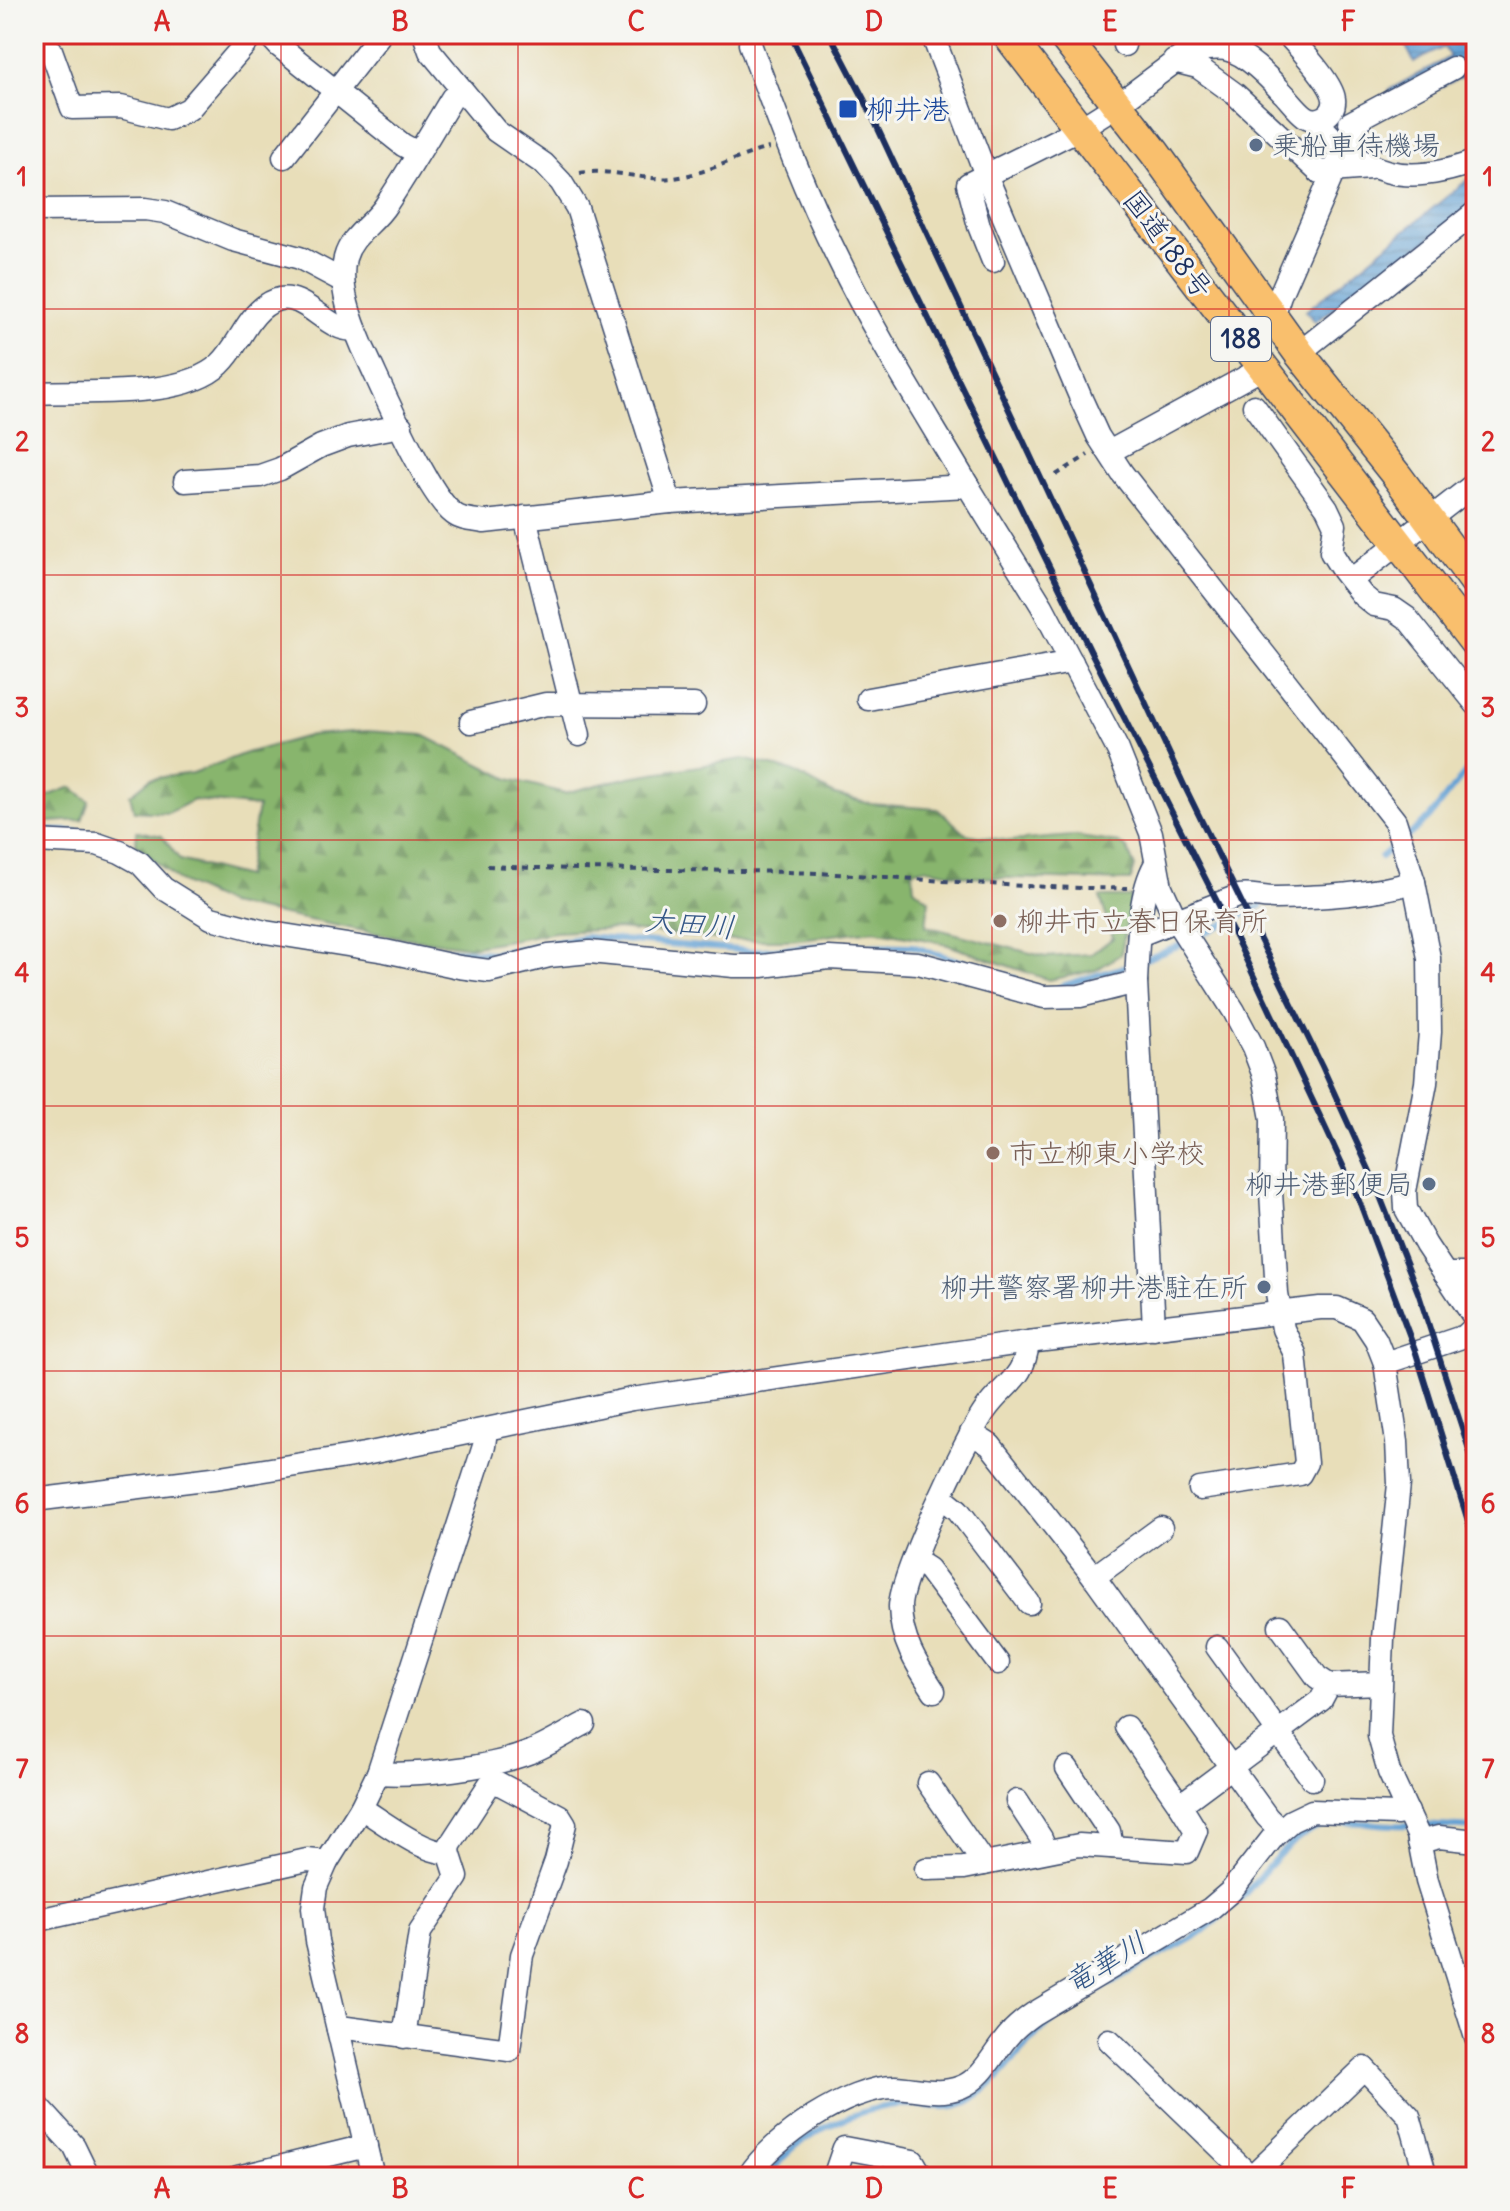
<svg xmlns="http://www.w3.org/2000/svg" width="1510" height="2211" font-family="Delius,'Klee One',sans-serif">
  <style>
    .forest { fill: url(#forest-firs); stroke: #527266; stroke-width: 2 }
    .water { fill: url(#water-rules); stroke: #3f6899; stroke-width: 2 }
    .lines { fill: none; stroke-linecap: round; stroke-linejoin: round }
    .stream { stroke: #63a1d4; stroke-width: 6 }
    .minor-casing { stroke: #3a496c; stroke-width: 25 }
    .highway-casing { stroke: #3a496c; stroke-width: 33 }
    .path { stroke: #3a496c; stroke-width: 4; stroke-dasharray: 6 6; stroke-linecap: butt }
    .minor { stroke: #fff; stroke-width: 22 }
    .highway { stroke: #f9bf6d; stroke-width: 30 }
    .rail { stroke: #1b2f5e; stroke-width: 6 }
    .grid { fill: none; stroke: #d62828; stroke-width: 2; stroke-opacity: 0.55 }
    .transit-dot { fill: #1a4fb4; stroke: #f6f6f2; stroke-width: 3 }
    .service-dot { fill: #5c6f8a; stroke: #f6f6f2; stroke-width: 3 }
    .education-dot { fill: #8d6e63; stroke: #f6f6f2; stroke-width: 3 }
    .labels { text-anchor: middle; stroke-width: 6; stroke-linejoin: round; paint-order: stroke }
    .shield { fill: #f6f6f2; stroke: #5d6b8a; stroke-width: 2 }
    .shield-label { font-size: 26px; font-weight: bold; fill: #1b2f5e }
    .transit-label { font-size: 28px; fill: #164399; stroke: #f6f6f2; text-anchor: start }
    .service-label { font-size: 28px; fill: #4e5e75; stroke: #f6f6f2; text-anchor: end }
    .street-label { font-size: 28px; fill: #1b2f5e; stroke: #f6f6f2 }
    .education-label { font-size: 28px; fill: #785e54; stroke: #f6f6f2; text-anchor: start }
    .water-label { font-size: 30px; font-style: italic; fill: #345787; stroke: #f6f6f2 }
    .neatline { fill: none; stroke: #d62828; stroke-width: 3 }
    .grid-label { font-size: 26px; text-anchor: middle; font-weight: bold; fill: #d62828 }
  </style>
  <defs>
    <pattern id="forest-firs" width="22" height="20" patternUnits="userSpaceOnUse" patternTransform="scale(2)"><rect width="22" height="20" fill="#88b56d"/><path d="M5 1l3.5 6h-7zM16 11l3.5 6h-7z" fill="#6e945d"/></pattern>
    <pattern id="water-rules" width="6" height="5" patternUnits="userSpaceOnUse" patternTransform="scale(2)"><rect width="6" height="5" fill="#63a1d4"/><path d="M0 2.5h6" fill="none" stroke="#5184af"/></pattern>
  </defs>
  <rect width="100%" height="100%" fill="#f6f6f2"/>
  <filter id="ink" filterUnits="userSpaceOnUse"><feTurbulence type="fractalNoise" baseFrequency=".0125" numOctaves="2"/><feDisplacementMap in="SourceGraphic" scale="16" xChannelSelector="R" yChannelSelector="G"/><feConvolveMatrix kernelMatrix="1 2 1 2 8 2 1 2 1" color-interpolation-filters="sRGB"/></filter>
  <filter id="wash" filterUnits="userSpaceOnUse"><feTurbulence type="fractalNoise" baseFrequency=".006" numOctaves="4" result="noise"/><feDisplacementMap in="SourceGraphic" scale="32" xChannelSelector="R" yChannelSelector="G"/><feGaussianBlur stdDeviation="1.8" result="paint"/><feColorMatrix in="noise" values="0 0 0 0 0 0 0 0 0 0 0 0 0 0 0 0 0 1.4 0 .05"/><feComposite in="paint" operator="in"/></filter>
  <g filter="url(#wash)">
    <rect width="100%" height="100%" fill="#e8deb9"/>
    <g class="forest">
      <path d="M34,675L48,702L40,730L34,729Z"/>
      <path d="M367,731L423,735L509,779L565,793L629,777L743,759L792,771L835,795L871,804L938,809L966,834L1010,841L1073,836L1119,843L1127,849L1135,867L1130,881L972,877L924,868L912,871L914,888L929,900L926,926L1046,957L1091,954L1113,938L1100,897H1131L1121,954L1096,970L1049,980L939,942L874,930L791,940H726L618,929L555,932L470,947L379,934L228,904L177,880L136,844L137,831L162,836L180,860L246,877L258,807L194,800L168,813L134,811L130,795L150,779L193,773L246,753L311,735Z"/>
      <path d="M72,787L89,801L82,820L34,823V801Z"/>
    </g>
    <g class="water">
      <path d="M1400,34H1476V82L1461,77L1398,108L1389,90L1450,57L1444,47L1414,62Z"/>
      <path d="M1476,173V204L1315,322L1306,311Z"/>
    </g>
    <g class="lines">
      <g class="stream">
        <path d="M34,830L82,832"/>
        <path d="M1407,837L1429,818L1476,759"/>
        <path d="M1381,857L1395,845"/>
        <path d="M426,949L493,953L585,937L750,951L828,945L912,946L1015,978"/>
        <path d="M1141,961L1174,948L1261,906"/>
        <path d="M1061,986L1130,965"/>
        <path d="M1420,1825L1476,1828"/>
        <path d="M770,2177C787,2139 857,2108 897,2105C921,2103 946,2113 969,2101C999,2085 1016,2052 1042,2030C1075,2003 1112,1982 1149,1961C1166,1952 1186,1943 1202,1932C1214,1922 1228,1912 1239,1900C1262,1877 1282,1844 1313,1829C1340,1815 1379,1827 1409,1825"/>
      </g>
    </g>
  </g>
  <g filter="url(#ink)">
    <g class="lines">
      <defs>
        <g id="minor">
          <path d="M268,34L279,46L403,145L418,153"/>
          <path d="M424,34L430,51L496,131L544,164L561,182L577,208L670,502"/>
          <path d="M932,34L986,175L1082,401L1098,436L1122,473L1395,821L1414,882L1429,958L1430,1032L1426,1083L1405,1191L1406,1209L1426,1245L1476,1320"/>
          <path d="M751,39L750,44C777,117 803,189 838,258C876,337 924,411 968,486"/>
          <path d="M1124,45L1126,34"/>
          <path d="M51,50L72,108L121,107L168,119L189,109L254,34"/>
          <path d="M1188,52C1200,50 1213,47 1225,49C1246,53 1269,78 1283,93C1290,100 1297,110 1305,116C1318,125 1336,115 1334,99C1332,82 1299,48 1287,34"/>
          <path d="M1174,61L1198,67L1235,94L1319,172L1370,168"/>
          <path d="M461,91L452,98C430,134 409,171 386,205C374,224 351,235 345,258C338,287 352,322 363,348C380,383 427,495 454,514C461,520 475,520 484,522L670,502L968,486L1042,606L1118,750L1151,833L1161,887L1177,922L1234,1011L1253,1047L1264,1076L1272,1119L1271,1192L1277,1294L1283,1329L1295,1354L1306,1463L1300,1474L1200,1489"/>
          <path d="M1316,120C1364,177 1407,187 1476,161"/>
          <path d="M1350,123L1453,68"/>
          <path d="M284,157L378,37"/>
          <path d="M34,210L145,209L165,212L233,240L300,258L343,281"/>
          <path d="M993,261L979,226L968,184L1079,129L1117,105L1188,52L1203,34"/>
          <path d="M1273,317L1280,295L1344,148L1363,116"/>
          <path d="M1299,353L1476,212"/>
          <path d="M34,393C83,390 183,400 220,364C240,346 248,310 276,300C305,290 328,334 355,329"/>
          <path d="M1254,406L1327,508L1335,525L1331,552L1343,571L1362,595L1374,605L1394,609L1407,618L1476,704"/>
          <path d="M1109,452L1263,368"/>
          <path d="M185,481L260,476L280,469L321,446L348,436L401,426"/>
          <path d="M525,517L579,735"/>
          <path d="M1351,580L1476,483"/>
          <path d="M868,699L1072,662"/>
          <path d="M471,722L546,704L694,705"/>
          <path d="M34,841L97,844L120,852L140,863L163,888L211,918L265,932L385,951L459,967L489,971L549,956L590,952L734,966H762L829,958L918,963L1044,997L1080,996L1136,982"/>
          <path d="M1139,935L1238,896C1251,894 1262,898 1276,898C1322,897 1370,895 1414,882"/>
          <path d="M1445,1274H1466L1476,1279"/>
          <path d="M1154,1328L1136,982C1138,947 1138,895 1155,865"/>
          <path d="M1385,1363L1465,1336L1476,1326"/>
          <path d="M971,1433L990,1445L1094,1577L1267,1817L1280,1830"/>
          <path d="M942,1497L958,1510L1029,1603"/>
          <path d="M34,1500L221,1477L365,1454L632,1399L1028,1342L1320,1308H1337L1362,1319L1376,1340L1385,1363L1397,1442L1399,1484L1383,1638L1379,1736L1389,1772L1418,1835L1427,1881L1476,2038"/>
          <path d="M914,1560L928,1569L998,1663"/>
          <path d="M1094,1577L1161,1528"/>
          <path d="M1280,1626L1317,1677L1329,1685"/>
          <path d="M1217,1647L1312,1779"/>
          <path d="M934,1691C916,1664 901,1640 900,1607C900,1577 965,1440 984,1412C1004,1382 1024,1382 1028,1342"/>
          <path d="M1126,1727L1180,1805"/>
          <path d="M1067,1768L1109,1831L1112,1847"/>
          <path d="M378,1773C418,1776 489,1768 528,1753C547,1746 565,1734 584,1724"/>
          <path d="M928,1783L984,1864"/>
          <path d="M1017,1801L1041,1838L1046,1850"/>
          <path d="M361,1808C382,1821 426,1855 449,1852L457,1877L420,1932L404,2037"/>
          <path d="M1419,1842L1439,1837L1476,1841"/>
          <path d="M926,1869L964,1868L1079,1845L1187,1852L1196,1831L1180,1805L1321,1700L1329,1685L1380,1683"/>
          <path d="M34,1921L307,1860L327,1862"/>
          <path d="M338,2029L347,2028L509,2050L522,1955L556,1861L565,1824L560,1816L498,1783L489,1785L450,1845L449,1852"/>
          <path d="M1109,2040L1251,2177L1364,2068L1409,2116L1426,2177"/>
          <path d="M34,2102L74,2146L89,2177"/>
          <path d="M238,2177L366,2146"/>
          <path d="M373,2177L317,1941L313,1908L316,1887L327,1862L361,1808L378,1773L484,1446L486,1430"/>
          <path d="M748,2177C772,2138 848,2087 895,2087C918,2088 938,2096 961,2087C984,2078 994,2051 1010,2034C1016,2026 1025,2020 1033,2014L1210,1909L1231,1891L1274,1836L1291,1821L1312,1811L1397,1814L1408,1812"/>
          <path d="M834,2177L844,2148L913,2161L920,2173L919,2177"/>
        </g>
        <g id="highway">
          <path d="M1007,34L1476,644"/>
          <path d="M1062,34L1155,153L1299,353L1397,476L1476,583"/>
        </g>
      </defs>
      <use href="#minor" class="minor-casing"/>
      <use href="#highway" class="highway-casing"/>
      <g class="path">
        <path d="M1373,134L1382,149L1393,144"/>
        <path d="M580,173C611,168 642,181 673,178C707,174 737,156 769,148"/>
        <path d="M1056,475L1088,455"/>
        <path d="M487,866C586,871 686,869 786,872C900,875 1013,890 1128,888"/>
      </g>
      <use href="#minor" class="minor"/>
      <use href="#highway" class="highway"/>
      <g class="rail">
        <path d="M790,34L1090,650L1240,947L1319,1114L1358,1198L1416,1353L1476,1547"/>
        <path d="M830,34L865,101L1184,785L1322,1066L1372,1176L1419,1295L1476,1471"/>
      </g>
    </g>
  </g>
  <path class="grid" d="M281,34V2177M518,34V2177M755,34V2177M992,34V2177M1229,34V2177M34,309H1476M34,575H1476M34,840H1476M34,1106H1476M34,1371H1476M34,1636H1476M34,1902H1476"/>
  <rect class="transit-dot" x="838" y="99" width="20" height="20" rx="4"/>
  <g class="service-dot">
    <circle cx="1256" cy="145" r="8"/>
    <circle cx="1429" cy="1184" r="8"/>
    <circle cx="1264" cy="1287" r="8"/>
  </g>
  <g class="education-dot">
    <circle cx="1000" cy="921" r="8"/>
    <circle cx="993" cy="1153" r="8"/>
  </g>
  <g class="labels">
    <rect class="shield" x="1211" y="317" width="60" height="44" rx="6"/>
    <g class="shield-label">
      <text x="1241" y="348">188</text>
    </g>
    <g class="transit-label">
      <text x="866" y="119">柳井港</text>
    </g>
    <g class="service-label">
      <text x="1272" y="155" text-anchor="start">乗船車待機場</text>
      <text x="1413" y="1194">柳井港郵便局</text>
      <text x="1248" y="1297">柳井警察署柳井港駐在所</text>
    </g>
    <g class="street-label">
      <text transform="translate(1168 244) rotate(53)" y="10">国道188号</text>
    </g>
    <g class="education-label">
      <text x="1016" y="931">柳井市立春日保育所</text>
      <text x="1009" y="1163">市立柳東小学校</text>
    </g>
    <g class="water-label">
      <text transform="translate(690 924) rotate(5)" y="10">大田川</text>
      <text transform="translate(1105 1963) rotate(-31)" y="10">竜華川</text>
    </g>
  </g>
  <rect width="1510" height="2211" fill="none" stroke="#f6f6f2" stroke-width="88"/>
  <rect x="44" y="44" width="1422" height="2123" class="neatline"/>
  <g class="grid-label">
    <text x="162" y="31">A</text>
    <text x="400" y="31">B</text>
    <text x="636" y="31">C</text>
    <text x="874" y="31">D</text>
    <text x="1110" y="31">E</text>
    <text x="1348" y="31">F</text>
    <text x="22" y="186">1</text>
    <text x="1488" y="186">1</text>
    <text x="22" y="451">2</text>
    <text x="1488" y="451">2</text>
    <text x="22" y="717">3</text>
    <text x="1488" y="717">3</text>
    <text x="22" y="982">4</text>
    <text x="1488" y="982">4</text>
    <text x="22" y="1247">5</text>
    <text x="1488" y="1247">5</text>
    <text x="22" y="1513">6</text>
    <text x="1488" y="1513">6</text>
    <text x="22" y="1778">7</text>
    <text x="1488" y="1778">7</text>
    <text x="22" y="2043">8</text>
    <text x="1488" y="2043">8</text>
    <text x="162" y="2198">A</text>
    <text x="400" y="2198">B</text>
    <text x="636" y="2198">C</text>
    <text x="874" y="2198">D</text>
    <text x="1110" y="2198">E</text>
    <text x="1348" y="2198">F</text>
  </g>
</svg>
